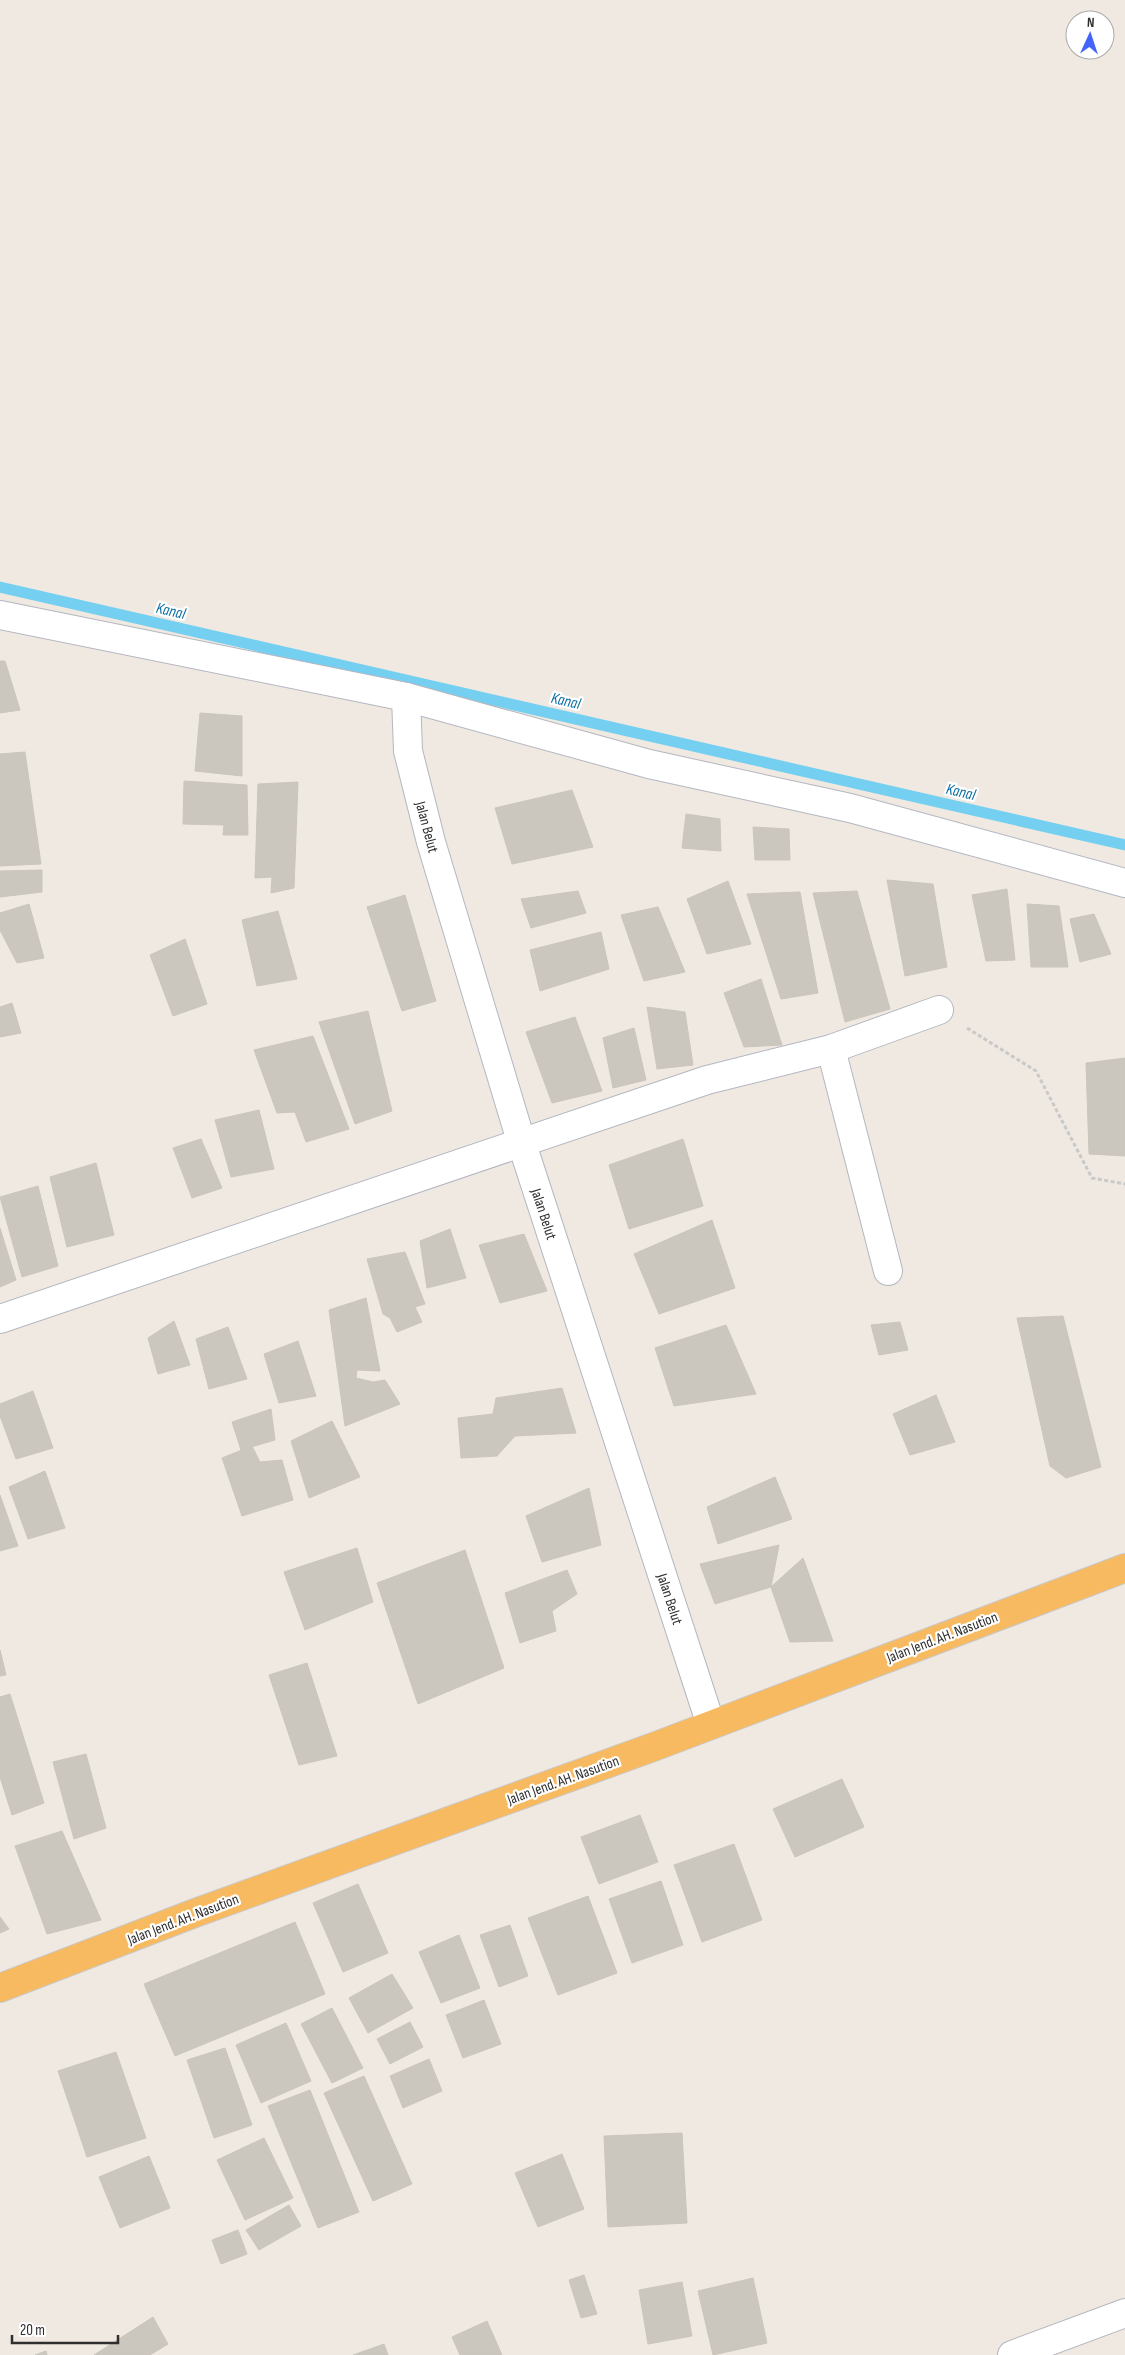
<svg xmlns="http://www.w3.org/2000/svg" width="1125" height="2355" font-family="'Sofia Sans Condensed',sans-serif">
  <style>
    .lines { fill: none; stroke-linecap: round; stroke-linejoin: round }
    .stream { stroke: #75cff0; stroke-width: 11 }
    .building { fill: #cbc7bf; stroke: #cbc5ba }
    .minor-casing { stroke: #b4b7c1; stroke-width: 30 }
    .trunk-casing { stroke: #c9c9c9; stroke-width: 30 }
    .path { stroke: #c9c9c9; stroke-width: 3; stroke-dasharray: 4 2.5; stroke-linecap: butt }
    .minor { stroke: #fff; stroke-width: 28 }
    .trunk { stroke: #f8ba60; stroke-width: 28 }
    .labels { text-anchor: middle; stroke-width: 4.5; stroke-linejoin: round; paint-order: stroke }
    .street-label { font-size: 15px; fill: #2e2e2e; stroke: #fff }
    .water-label { font-size: 16px; font-style: italic; fill: #0d6fa3; stroke: #fff }
  </style>
  <rect width="100%" height="100%" fill="#efe9e1"/>
  <g class="lines">
    <path class="stream" d="M0,587L1125,845"/>
  </g>
  <g class="building">
    <path d="M0,661H5L20,710L0,713Z"/>
    <path d="M200,713L242,716V776L195,771Z"/>
    <path d="M25,752L41,864L0,866V754Z"/>
    <path d="M184,781L247,785L248,835H223L224,825L183,824Z"/>
    <path d="M298,782L294,888L271,893L272,877L255,878L258,784Z"/>
    <path d="M572,790L593,847L512,864L495,808Z"/>
    <path d="M686,814L720,819L721,851L682,848Z"/>
    <path d="M753,827L789,829L790,860H755Z"/>
    <path d="M42,870V892L0,897V871Z"/>
    <path d="M887,880L933,884L947,967L905,976Z"/>
    <path d="M728,881L751,944L707,954L687,899Z"/>
    <path d="M1007,889L1015,960L986,961L972,895Z"/>
    <path d="M578,891L586,913L531,928L521,899Z"/>
    <path d="M857,891L890,1009L845,1022L813,893Z"/>
    <path d="M800,892L818,993L781,999L747,894Z"/>
    <path d="M405,895L436,1001L402,1011L367,907Z"/>
    <path d="M29,904L44,958L17,963L0,930V913Z"/>
    <path d="M1027,904L1059,906L1068,967H1031Z"/>
    <path d="M658,907L685,972L644,981L621,915Z"/>
    <path d="M278,911L297,979L257,986L242,920Z"/>
    <path d="M1094,914L1111,954L1080,962L1070,919Z"/>
    <path d="M601,932L609,969L540,991L530,950Z"/>
    <path d="M185,939L207,1004L173,1016L150,955Z"/>
    <path d="M761,979L782,1045L744,1047L724,993Z"/>
    <path d="M12,1003L21,1033L0,1037V1007Z"/>
    <path d="M647,1007L685,1012L693,1065L657,1069Z"/>
    <path d="M368,1011L392,1111L355,1124L319,1022Z"/>
    <path d="M575,1017L602,1091L552,1103L526,1032Z"/>
    <path d="M634,1028L646,1080L613,1088L603,1038Z"/>
    <path d="M313,1036L349,1129L306,1142L295,1112L277,1113L254,1050Z"/>
    <path d="M1125,1058V1156L1089,1154L1086,1063Z"/>
    <path d="M259,1110L274,1169L231,1177L215,1120Z"/>
    <path d="M201,1139L222,1188L192,1198L173,1148Z"/>
    <path d="M683,1139L703,1206L629,1229L609,1165Z"/>
    <path d="M96,1163L114,1235L67,1247L50,1177Z"/>
    <path d="M38,1186L58,1266L22,1277L0,1197Z"/>
    <path d="M712,1220L735,1288L659,1314L634,1254Z"/>
    <path d="M0,1228L16,1280L0,1287Z"/>
    <path d="M450,1229L466,1278L427,1288L420,1241Z"/>
    <path d="M524,1234L547,1291L500,1303L479,1245Z"/>
    <path d="M405,1252L425,1304L415,1307L422,1322L397,1332L390,1318L383,1314L367,1259Z"/>
    <path d="M366,1298L380,1371L357,1370L356,1378L373,1382L385,1380L400,1404L345,1426L329,1310Z"/>
    <path d="M1063,1316L1101,1467L1066,1478L1050,1466L1017,1318Z"/>
    <path d="M174,1321L190,1365L158,1374L148,1338Z"/>
    <path d="M900,1322L908,1350L879,1355L871,1325Z"/>
    <path d="M726,1325L756,1394L674,1406L655,1348Z"/>
    <path d="M228,1327L247,1379L209,1389L196,1339Z"/>
    <path d="M298,1341L316,1396L279,1403L264,1354Z"/>
    <path d="M562,1388L576,1433L515,1436L497,1456L461,1458L458,1418L493,1414L496,1398Z"/>
    <path d="M33,1391L53,1448L16,1459L0,1416V1404Z"/>
    <path d="M936,1395L955,1442L910,1455L893,1414Z"/>
    <path d="M271,1409L275,1440L241,1450L232,1422Z"/>
    <path d="M332,1421L360,1477L309,1498L291,1441Z"/>
    <path d="M252,1446L260,1462L282,1460L293,1500L242,1516L222,1458Z"/>
    <path d="M45,1471L65,1528L28,1539L9,1487Z"/>
    <path d="M775,1477L792,1519L718,1544L707,1507Z"/>
    <path d="M589,1488L601,1545L542,1562L526,1516Z"/>
    <path d="M0,1495L18,1546L0,1551Z"/>
    <path d="M779,1545L771,1587L715,1604L700,1564Z"/>
    <path d="M357,1548L373,1602L305,1630L284,1572Z"/>
    <path d="M465,1550L504,1668L418,1704L377,1583Z"/>
    <path d="M803,1558L833,1641L790,1642L771,1587Z"/>
    <path d="M567,1570L577,1594L552,1611L556,1631L520,1643L505,1593Z"/>
    <path d="M0,1650L6,1675L0,1676Z"/>
    <path d="M307,1663L337,1756L299,1765L269,1675Z"/>
    <path d="M10,1694L44,1803L12,1815L0,1777V1697Z"/>
    <path d="M86,1754L106,1828L74,1839L53,1762Z"/>
    <path d="M842,1779L864,1827L795,1857L773,1809Z"/>
    <path d="M640,1815L658,1862L599,1884L581,1837Z"/>
    <path d="M62,1831L101,1920L47,1934L15,1846Z"/>
    <path d="M734,1844L762,1920L702,1942L674,1865Z"/>
    <path d="M661,1881L683,1945L632,1963L609,1899Z"/>
    <path d="M358,1884L388,1953L343,1972L313,1903Z"/>
    <path d="M588,1896L617,1973L558,1995L528,1918Z"/>
    <path d="M0,1917L9,1929L0,1933Z"/>
    <path d="M295,1922L325,1994L175,2056L144,1984Z"/>
    <path d="M510,1925L528,1976L499,1987L480,1935Z"/>
    <path d="M459,1935L480,1988L441,2003L419,1952Z"/>
    <path d="M392,1974L413,2008L368,2033L349,1998Z"/>
    <path d="M484,2000L501,2044L463,2058L446,2015Z"/>
    <path d="M332,2008L363,2068L332,2083L301,2024Z"/>
    <path d="M410,2022L423,2047L390,2064L377,2039Z"/>
    <path d="M286,2023L311,2081L261,2103L236,2045Z"/>
    <path d="M225,2048L252,2125L214,2138L187,2060Z"/>
    <path d="M116,2052L146,2138L87,2157L58,2071Z"/>
    <path d="M429,2059L442,2091L403,2108L390,2076Z"/>
    <path d="M364,2076L412,2184L373,2201L324,2093Z"/>
    <path d="M310,2090L359,2212L318,2228L268,2106Z"/>
    <path d="M682,2133L687,2223L608,2227L604,2136Z"/>
    <path d="M264,2138L293,2198L245,2220L217,2160Z"/>
    <path d="M562,2154L584,2209L538,2227L515,2173Z"/>
    <path d="M149,2156L170,2208L120,2228L99,2177Z"/>
    <path d="M289,2205L301,2226L259,2250L246,2230Z"/>
    <path d="M238,2230L247,2254L221,2264L212,2240Z"/>
    <path d="M584,2275L597,2314L581,2318L569,2280Z"/>
    <path d="M753,2278L767,2343L713,2355L698,2291Z"/>
    <path d="M682,2282L692,2336L648,2344L639,2290Z"/>
    <path d="M153,2317L168,2344L150,2355H94Z"/>
    <path d="M487,2321L502,2355H460L452,2337Z"/>
    <path d="M384,2344L388,2355H353Z"/>
    <path d="M46,2351L47,2355H35Z"/>
  </g>
  <g class="lines">
    <defs>
      <g id="minor">
        <path d="M0,615L406,697L649,764L850,808L1125,883"/>
        <path d="M406,697L408,751L431,842L521,1141L711,1725"/>
        <path d="M831,1049L888,1271"/>
        <path d="M0,1319L707,1080L831,1049L939,1010"/>
        <path d="M1012,2355L1125,2313"/>
      </g>
      <path id="trunk" d="M0,1988L195,1913L656,1746L1125,1568"/>
    </defs>
    <use href="#minor" class="minor-casing"/>
    <use href="#trunk" class="trunk-casing"/>
    <path class="path" d="M967,1028L1036,1071L1092,1178L1125,1184"/>
    <use href="#minor" class="minor"/>
    <use href="#trunk" class="trunk"/>
  </g>
  <g class="labels">
    <g class="street-label">
      <text transform="translate(427 827) rotate(75)" y="5">Jalan Belut</text>
      <text transform="translate(544 1214) rotate(72)" y="5">Jalan Belut</text>
      <text transform="translate(670 1599) rotate(72)" y="5">Jalan Belut</text>
      <text transform="translate(942 1637) rotate(-21)" y="5">Jalan Jend. AH. Nasution</text>
      <text transform="translate(563 1780) rotate(-20)" y="5">Jalan Jend. AH. Nasution</text>
      <text transform="translate(183 1919) rotate(-21)" y="5">Jalan Jend. AH. Nasution</text>
    </g>
    <g class="water-label">
      <text transform="translate(171 610) rotate(13)" y="6">Kanal</text>
      <text transform="translate(566 700) rotate(13)" y="6">Kanal</text>
      <text transform="translate(961 791) rotate(13)" y="6">Kanal</text>
    </g>
  </g>
  <g transform="translate(1090 35) rotate(3)"><circle r="24" fill="#ffffff" stroke="#ababab"/>
  <path d="M0-4L9 19L0 12L-9 19Z" fill="#4264fb"/>
  <text y="-8" font-size="14" font-weight="bold" text-anchor="middle" fill="#2e2e2e">N</text>
  </g>
  <path d="M12 2335v8h106v-8" fill="none" stroke="#2e2e2e" stroke-width="2.5"/>
  <text x="20" y="2335" font-size="15" fill="#2e2e2e" stroke="#ffffff" stroke-width="4" paint-order="stroke">20 m</text>
</svg>
